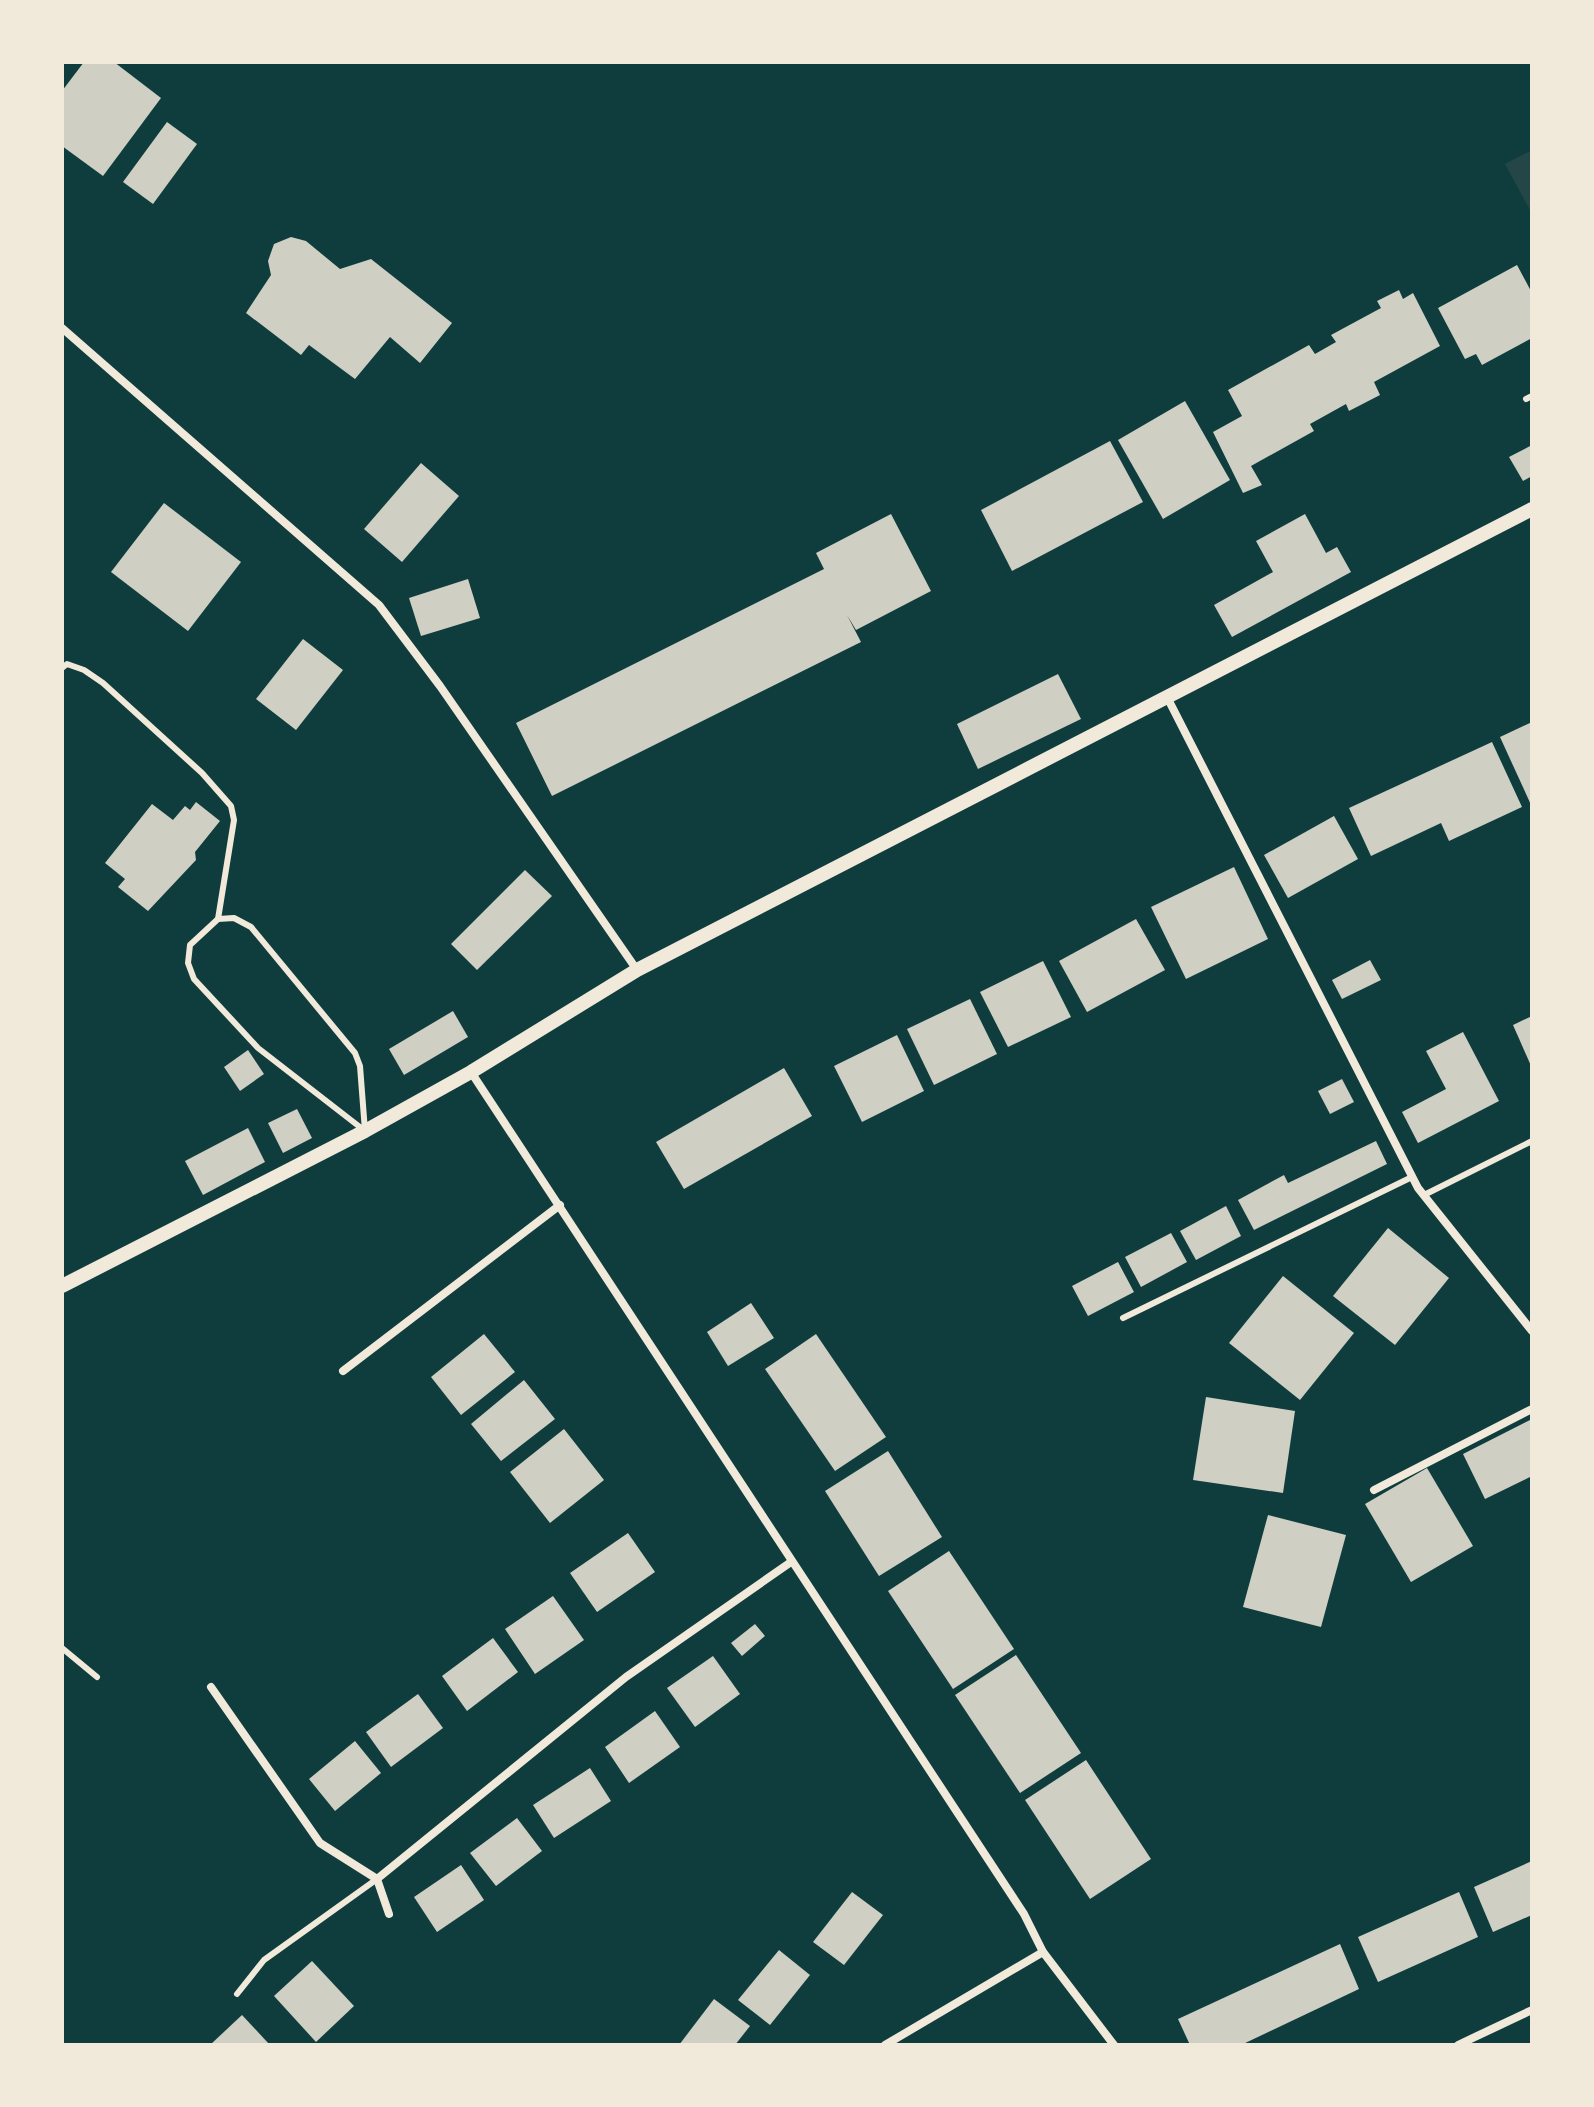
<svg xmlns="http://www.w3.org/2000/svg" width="1594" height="2107" font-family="Commissioner,sans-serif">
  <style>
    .green { fill: #244646 }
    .building { fill: #cfcfc3 }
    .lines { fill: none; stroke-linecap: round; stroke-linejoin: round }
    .service { stroke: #f1e9da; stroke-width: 6 }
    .minor { stroke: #f1e9da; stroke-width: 8 }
    .tertiary { stroke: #f1e9da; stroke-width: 14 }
  </style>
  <rect width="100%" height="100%" fill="#0f3d3e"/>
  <path class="green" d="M1532,150V208L1530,210L1505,164Z"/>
  <g class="building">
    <path d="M84,62H114L161,98L103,176L62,146V91Z"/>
    <path d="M167,122L197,144L153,204L123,182Z"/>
    <path d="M291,237L306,241L340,269L371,259L452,323L420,363L390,337L355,379L309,345L301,355L246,313L271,275L268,261L274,244Z"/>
    <path d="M1517,265L1532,293V338L1482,365L1476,354L1465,359L1438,308Z"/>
    <path d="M1399,290L1403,299L1413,293L1440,346L1374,382L1380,395L1349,411L1346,404L1310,424L1314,431L1251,466L1262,485L1243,493L1213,432L1242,416L1228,390L1309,345L1315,354L1336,342L1331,335L1381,308L1377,301Z"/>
    <path d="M1185,401L1230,480L1163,519L1118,440Z"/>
    <path d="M1110,441L1143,502L1012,571L981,510Z"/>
    <path d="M1532,445V476L1523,481L1509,457Z"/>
    <path d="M421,463L459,496L402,562L364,529Z"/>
    <path d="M164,503L241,562L188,631L111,572Z"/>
    <path d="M891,514L931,591L856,630L847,615L861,642L552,796L516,723L824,569L816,553Z"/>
    <path d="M1305,514L1326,553L1337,547L1351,572L1232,637L1214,605L1273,572L1256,541Z"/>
    <path d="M468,579L480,618L421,636L409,598Z"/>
    <path d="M303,639L343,670L296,730L256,699Z"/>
    <path d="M1058,674L1081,719L978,769L957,724Z"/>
    <path d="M1532,722V807L1500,737Z"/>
    <path d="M1492,742L1522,807L1449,841L1441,823L1371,856L1349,808Z"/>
    <path d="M196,802L220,821L195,852L196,860L148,911L118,887L125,879L105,863L152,804L173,820L185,806L190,810Z"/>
    <path d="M1334,816L1358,859L1288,898L1264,855Z"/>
    <path d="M1234,867L1268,939L1186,979L1151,907Z"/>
    <path d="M525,870L552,896L477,970L451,944Z"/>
    <path d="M1136,919L1165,970L1087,1012L1059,961Z"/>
    <path d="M1370,960L1381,980L1342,999L1332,980Z"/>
    <path d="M1043,961L1071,1017L1008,1047L980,992Z"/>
    <path d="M970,999L997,1054L934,1085L907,1029Z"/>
    <path d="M453,1011L468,1037L404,1075L389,1049Z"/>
    <path d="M1532,1016V1068L1513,1025Z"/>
    <path d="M1463,1032L1499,1101L1418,1143L1402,1112L1446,1089L1426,1051Z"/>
    <path d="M897,1035L924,1091L862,1122L834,1066Z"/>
    <path d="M248,1050L264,1074L240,1091L224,1067Z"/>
    <path d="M784,1068L812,1116L684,1189L656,1142Z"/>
    <path d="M1342,1079L1354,1102L1330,1114L1318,1091Z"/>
    <path d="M297,1109L312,1138L283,1153L268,1123Z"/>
    <path d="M248,1128L265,1162L203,1195L185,1161Z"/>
    <path d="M1376,1141L1387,1164L1254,1230L1238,1200L1284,1175L1288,1183Z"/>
    <path d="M1226,1206L1241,1236L1196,1260L1180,1231Z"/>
    <path d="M1388,1228L1449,1278L1395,1345L1333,1296Z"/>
    <path d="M1171,1233L1187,1262L1141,1287L1125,1257Z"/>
    <path d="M1118,1262L1134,1292L1088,1316L1072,1286Z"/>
    <path d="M1283,1276L1354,1333L1300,1400L1229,1343Z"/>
    <path d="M751,1303L774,1338L728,1366L707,1332Z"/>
    <path d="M484,1334L515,1372L461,1415L431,1377Z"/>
    <path d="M816,1334L886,1437L835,1471L765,1369Z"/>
    <path d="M524,1380L555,1419L501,1461L471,1424Z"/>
    <path d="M1206,1397L1295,1411L1283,1493L1193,1480Z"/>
    <path d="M1532,1419V1476L1485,1499L1463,1454Z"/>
    <path d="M564,1429L604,1480L550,1523L510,1472Z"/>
    <path d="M888,1451L942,1537L879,1576L825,1491Z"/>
    <path d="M1427,1468L1473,1546L1411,1582L1365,1504Z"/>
    <path d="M1268,1515L1346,1535L1321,1627L1243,1607Z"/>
    <path d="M628,1533L655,1572L597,1612L570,1573Z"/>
    <path d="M949,1551L1014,1649L953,1689L888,1591Z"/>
    <path d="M553,1596L584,1640L535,1674L505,1629Z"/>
    <path d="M755,1624L765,1636L742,1656L731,1643Z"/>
    <path d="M493,1638L518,1672L467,1711L442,1676Z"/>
    <path d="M1016,1655L1081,1753L1020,1793L955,1695Z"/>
    <path d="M713,1656L740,1694L695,1727L667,1688Z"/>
    <path d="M418,1694L443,1728L391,1767L366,1732Z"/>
    <path d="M655,1711L680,1747L629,1783L605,1747Z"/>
    <path d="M355,1741L381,1773L335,1811L309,1779Z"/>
    <path d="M1086,1760L1151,1859L1090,1899L1025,1800Z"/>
    <path d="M590,1768L611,1801L554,1838L533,1805Z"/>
    <path d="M517,1818L542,1851L496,1886L470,1853Z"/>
    <path d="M1532,1861V1915L1493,1932L1474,1887Z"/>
    <path d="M461,1865L484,1900L437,1932L414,1897Z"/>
    <path d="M852,1892L883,1915L844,1965L813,1942Z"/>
    <path d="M1459,1892L1478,1937L1378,1982L1358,1937Z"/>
    <path d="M1340,1944L1359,1989L1241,2045H1190L1178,2019Z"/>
    <path d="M779,1950L810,1975L770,2025L738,2000Z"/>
    <path d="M312,1961L354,2006L316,2042L274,1996Z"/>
    <path d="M714,1999L750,2026L735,2045H679Z"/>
    <path d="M242,2015L270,2045H210Z"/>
  </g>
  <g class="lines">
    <g class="service">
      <path d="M1526,399L1532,396"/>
      <path d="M62,668L67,664L84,670L103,683L202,773L231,806L234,820L218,919"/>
      <path d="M234,918L251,927L355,1053L360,1066L365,1131L258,1048L194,979L188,963L190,945L218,919Z"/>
      <path d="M1424,1195L1532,1141"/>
      <path d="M1123,1318L1412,1177"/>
      <path d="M62,1648L97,1677"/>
      <path d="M237,1994L264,1960L377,1879"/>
    </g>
    <g class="minor">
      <path d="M62,328L379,605L440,686L637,970"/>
      <path d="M1167,697L1418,1188L1532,1331"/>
      <path d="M471,1072L1024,1914L1043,1952L1114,2045"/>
      <path d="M343,1371L560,1205"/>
      <path d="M1374,1490L1532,1409"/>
      <path d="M211,1687L320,1843L377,1879L626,1677L791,1562"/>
      <path d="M377,1879L389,1914"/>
      <path d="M885,2045L1043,1952"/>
      <path d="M1458,2045L1532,2010"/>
    </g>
    <path class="tertiary" d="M62,1286L365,1131L471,1072L637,970L1532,509"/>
  </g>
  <rect width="1594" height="2107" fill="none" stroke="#f1e9da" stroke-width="128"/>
</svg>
